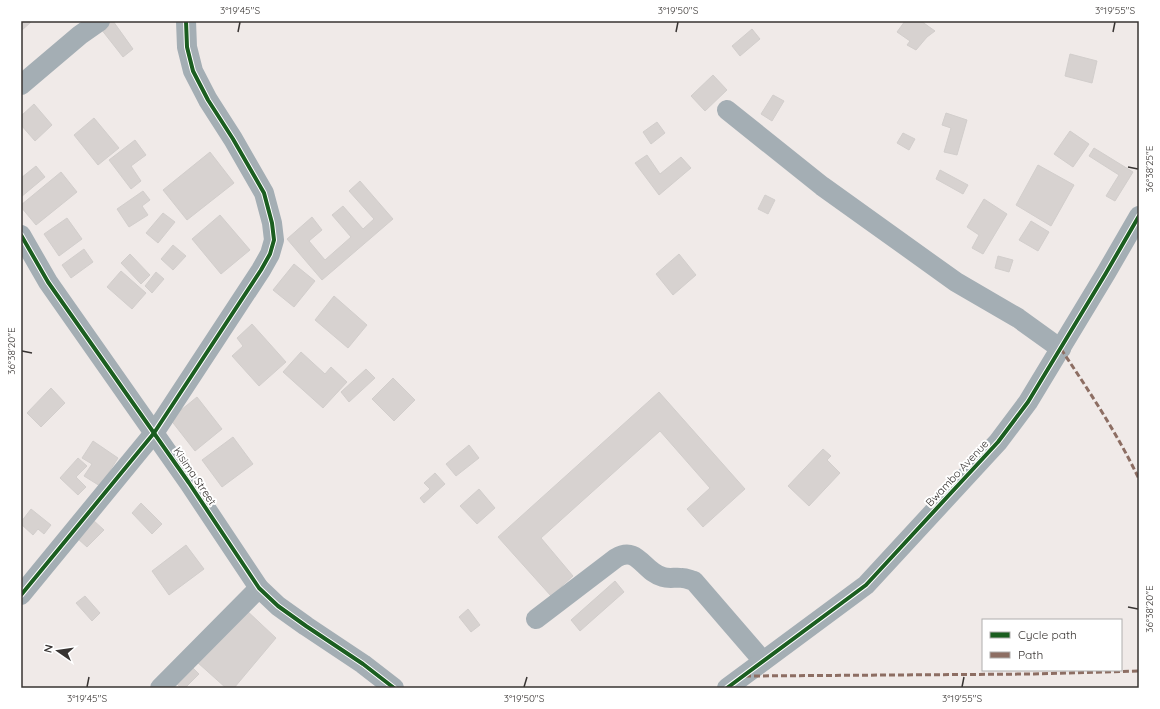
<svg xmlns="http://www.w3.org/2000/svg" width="1160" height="709" font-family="Quicksand,sans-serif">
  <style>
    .building { fill: #d7d2d0; stroke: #d2cecc }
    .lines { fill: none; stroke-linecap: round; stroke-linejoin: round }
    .minor { stroke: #a4aeb4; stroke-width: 20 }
    .quiet { stroke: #8d6e63; stroke-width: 3; stroke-dasharray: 6 3; stroke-linecap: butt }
    .cycleway-casing { stroke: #fff; stroke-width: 6 }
    .cycleway { stroke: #1b5e20; stroke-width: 4 }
    .ticks { fill: none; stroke: #383432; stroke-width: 1.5 }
    .labels { text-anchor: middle; stroke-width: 4; stroke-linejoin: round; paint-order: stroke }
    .street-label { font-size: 11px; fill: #383432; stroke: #fff }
    .neatline { fill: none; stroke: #383432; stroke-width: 1.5 }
    .ticks-label { font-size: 10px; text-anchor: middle; fill: #383432 }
  </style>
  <rect width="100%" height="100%" fill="#f0eae8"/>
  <g class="building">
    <path d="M21,21H32L21,31Z"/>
    <path d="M109,21H113L133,49L123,57L101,29Z"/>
    <path d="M905,21H921L935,31L927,37L916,50L907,45L910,41L897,32Z"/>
    <path d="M752,29L760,39L740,56L732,46Z"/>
    <path d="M1070,54L1097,61L1092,83L1065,76Z"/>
    <path d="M713,75L727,90L705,111L691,96Z"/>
    <path d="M773,95L784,101L772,121L761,114Z"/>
    <path d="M34,104L52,125L35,141L21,125V116Z"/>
    <path d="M946,113L967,120L957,155L944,152L951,128L942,125Z"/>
    <path d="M94,118L119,148L98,165L74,135Z"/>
    <path d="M657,122L665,133L651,144L643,132Z"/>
    <path d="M1070,131L1089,144L1073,167L1054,154Z"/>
    <path d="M903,133L915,139L909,150L897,143Z"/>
    <path d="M135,140L146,155L131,166L141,181L131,189L109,160Z"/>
    <path d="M1094,148L1133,172L1115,201L1106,196L1119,175L1089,156Z"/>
    <path d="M210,152L234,183L187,220L163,190Z"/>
    <path d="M647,155L660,174L681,157L691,168L659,195L635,163Z"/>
    <path d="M1038,165L1074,185L1051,226L1016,205Z"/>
    <path d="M36,166L45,177L21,197V178Z"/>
    <path d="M940,170L968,185L963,194L936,179Z"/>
    <path d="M61,172L77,192L36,225L21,207V205Z"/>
    <path d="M360,181L393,219L322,280L287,239L312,217L322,230L309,241L325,260L351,237L332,215L343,206L363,229L374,219L349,191Z"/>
    <path d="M143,191L150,200L142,206L148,215L129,227L117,209Z"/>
    <path d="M765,195L775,200L768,214L758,209Z"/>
    <path d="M984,199L1007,214L983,254L972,248L979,235L967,227Z"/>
    <path d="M163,213L175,222L158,243L146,233Z"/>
    <path d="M220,215L250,250L221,274L192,239Z"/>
    <path d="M67,218L82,239L59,256L44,234Z"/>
    <path d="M1031,221L1049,232L1038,251L1019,240Z"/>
    <path d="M173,245L186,256L173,270L161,259Z"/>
    <path d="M84,249L93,262L71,278L62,265Z"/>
    <path d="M130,254L150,275L141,284L121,263Z"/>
    <path d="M679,254L696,275L673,295L656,274Z"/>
    <path d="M998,256L1013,260L1009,272L995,268Z"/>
    <path d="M294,264L315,281L294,307L273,290Z"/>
    <path d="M121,271L146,293L132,309L107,287Z"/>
    <path d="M156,272L164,279L152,293L145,286Z"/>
    <path d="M334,296L367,325L348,348L315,320Z"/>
    <path d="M252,324L286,362L259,386L232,356L243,346L237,338Z"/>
    <path d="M301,352L325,374L331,367L347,382L323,408L283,372Z"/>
    <path d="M366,369L375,378L349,402L341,392Z"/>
    <path d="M393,378L415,400L394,421L372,399Z"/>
    <path d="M51,388L65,403L41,427L27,413Z"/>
    <path d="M659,392L745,489L703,527L687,509L710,488L660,431L541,538L573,576L551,596L498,537Z"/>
    <path d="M197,397L222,429L195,451L170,419Z"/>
    <path d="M233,437L253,464L222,487L202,460Z"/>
    <path d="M93,441L118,458L100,486L84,476L92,464L82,458Z"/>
    <path d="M469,445L479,458L456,476L446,464Z"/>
    <path d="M823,449L831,456L827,460L840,473L809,506L788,486Z"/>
    <path d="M78,458L87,466L76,477L86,487L78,495L60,478Z"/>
    <path d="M435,473L445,484L424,503L420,498L430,489L424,483Z"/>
    <path d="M479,489L495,508L477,524L460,506Z"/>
    <path d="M141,503L162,524L152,534L132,513Z"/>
    <path d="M31,509L51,525L44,534L38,529L33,535L21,524V522Z"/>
    <path d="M93,520L104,530L87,547L77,538Z"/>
    <path d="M186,545L204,569L169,595L152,571Z"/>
    <path d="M615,581L624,592L580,631L571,620Z"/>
    <path d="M85,596L100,613L92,621L76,603Z"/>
    <path d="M244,608L276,638L234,688H226L197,662Z"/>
    <path d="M468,609L480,625L471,632L459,617Z"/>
    <path d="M191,666L199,674L185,688H181L175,682Z"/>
  </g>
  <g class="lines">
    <g class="minor">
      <path d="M21,85L80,35L100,21"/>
      <path d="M727,110L822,186L956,282L1018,318L1061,349"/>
      <path d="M21,235L48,282L189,483L259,588L278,606L306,626L363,664L394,688"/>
      <path d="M21,595L154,433L261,270L270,254L274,240L272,223L264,193L233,139L208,100L193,71L187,47L186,21"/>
      <path d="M536,619L616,558C638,545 643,572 663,577C669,579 676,577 682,578C686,578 690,580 694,581L763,661"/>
      <path d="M160,688L259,588"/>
      <path d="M727,688L866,585L998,442L1028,402L1106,273L1139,216"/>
    </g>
    <g class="quiet">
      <path d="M1061,349C1089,391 1117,433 1139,479"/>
      <path d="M745,676L1034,674L1139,671"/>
    </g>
    <defs>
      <g id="cycleway">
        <path d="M21,235L48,282L189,483L259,588L278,606L306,626L363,664L394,688"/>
        <path d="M21,595L154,433L261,270L270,254L274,240L272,223L264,193L233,139L208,100L193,71L187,47L186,21"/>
        <path d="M727,688L866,585L998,442L1028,402L1106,273L1139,216"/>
      </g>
    </defs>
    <use href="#cycleway" class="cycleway-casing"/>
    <use href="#cycleway" class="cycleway"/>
  </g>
  <path class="ticks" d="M238,32L240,22M676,32L678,22M1113,32L1115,22M1128,167L1138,169M22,351L32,353M1128,607L1138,609M87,687L89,677M524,687L527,677M962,687L964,677"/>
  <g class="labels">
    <g class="street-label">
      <text transform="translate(957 473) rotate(-47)" y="4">Bwambo Avenue</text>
      <text transform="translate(195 476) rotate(56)" y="4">Kisima Street</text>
    </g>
  </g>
  <rect width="1160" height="709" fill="none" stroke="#ffffff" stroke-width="44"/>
  <rect x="982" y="619" width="140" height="52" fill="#ffffff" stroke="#afaead"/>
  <rect x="990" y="632" width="20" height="6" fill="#1b5e20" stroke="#afaead"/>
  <text x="1018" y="639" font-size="12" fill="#383432">Cycle path</text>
  <rect x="990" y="652" width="20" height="6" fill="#8d6e63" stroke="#afaead"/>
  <text x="1018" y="659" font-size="12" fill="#383432">Path</text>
  <g transform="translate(58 651) rotate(283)" stroke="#ffffff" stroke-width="3" paint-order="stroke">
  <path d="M0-3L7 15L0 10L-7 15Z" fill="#383432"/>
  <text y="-6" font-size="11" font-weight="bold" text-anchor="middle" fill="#383432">N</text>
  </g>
  <rect x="22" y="22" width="1116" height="665" class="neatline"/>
  <g class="ticks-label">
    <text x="240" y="14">3°19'45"S</text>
    <text x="678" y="14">3°19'50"S</text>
    <text x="1115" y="14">3°19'55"S</text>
    <text transform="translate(1149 169) rotate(-90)" y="4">36°38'25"E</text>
    <text transform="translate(11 351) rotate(-90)" y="4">36°38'20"E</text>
    <text transform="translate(1149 609) rotate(-90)" y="4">36°38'20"E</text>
    <text x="87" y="702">3°19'45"S</text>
    <text x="524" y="702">3°19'50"S</text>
    <text x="962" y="702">3°19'55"S</text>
  </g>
</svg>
